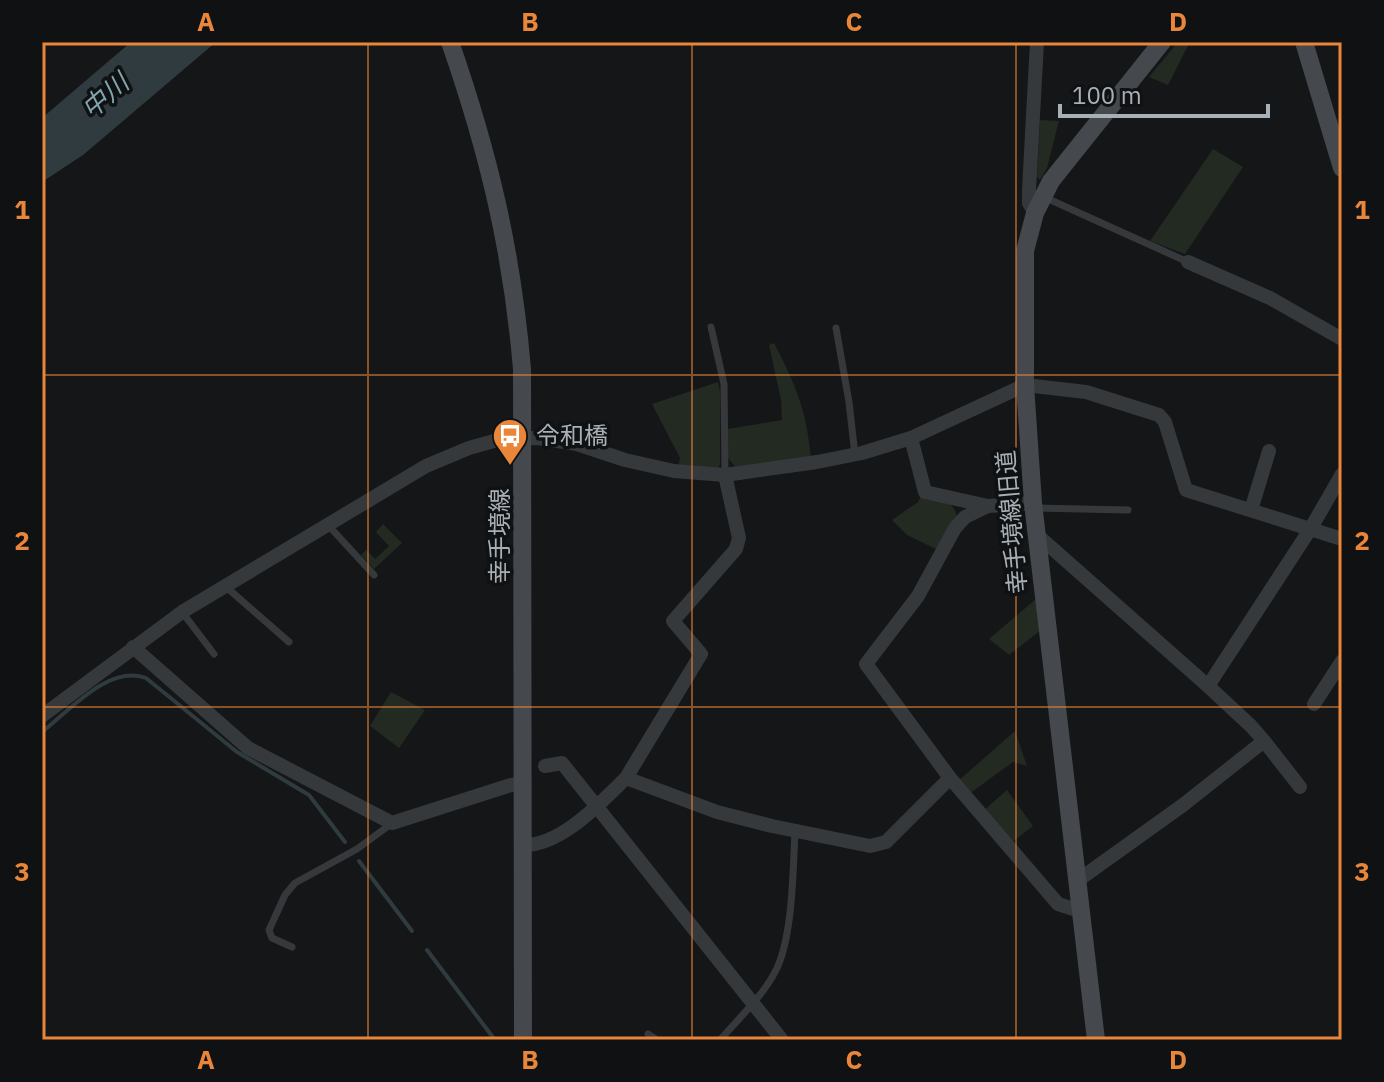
<svg xmlns="http://www.w3.org/2000/svg" width="1384" height="1082" font-family="'IBM Plex Sans','Noto Sans JP',sans-serif">
  <style>
    .green { fill: #222a22 }
    .water { fill: #2f3b3f }
    .lines { fill: none; stroke-linecap: round; stroke-linejoin: round }
    .stream { stroke: #2f3b3f; stroke-width: 4 }
    .lane { stroke: #36393c; stroke-width: 7 }
    .street { stroke: #36393c; stroke-width: 14 }
    .secondary { stroke: #45484c; stroke-width: 18 }
    .grid { fill: none; stroke: #ea863a; stroke-width: 2; stroke-opacity: 0.55 }
    .labels { text-anchor: middle; stroke-width: 7; stroke-linejoin: round; paint-order: stroke }
    .poi-label { font-size: 24px; fill: #a8b0b7; stroke: #101112; text-anchor: start }
    .street-label { font-size: 24px; fill: #a8b0b7; stroke: #101112 }
    .water-label { font-size: 26px; font-style: italic; fill: #80a5b0; stroke: #101112 }
    .neatline { fill: none; stroke: #ea863a; stroke-width: 3 }
    .grid-label { font-size: 26px; text-anchor: middle; font-weight: bold; fill: #ea863a }
  </style>
  <rect width="100%" height="100%" fill="#151617"/>
  <g class="green">
    <path d="M1178,42H1190L1168,85L1149,77Z"/>
    <path d="M1040,120L1059,121L1047,168L1040,180L1037,177Z"/>
    <path d="M1213,149L1243,167L1185,254L1150,241Z"/>
    <path d="M774,343C796,385 807,412 811,459L737,469L728,458V429L782,420L781,400L769,345Z"/>
    <path d="M718,382L720,392V464L718,469L678,466L680,458L652,404Z"/>
    <path d="M921,496C936,498 954,499 957,517L938,550L907,535L892,520L918,502Z"/>
    <path d="M383,524L402,543L374,569L361,555L366,550L375,559L389,546L376,532Z"/>
    <path d="M1037,598L1040,631L1009,655L989,639Z"/>
    <path d="M391,692L425,710L399,748L370,726Z"/>
    <path d="M1015,731L1027,766L1013,762L969,794L958,781Z"/>
    <path d="M1007,790L1033,826L1011,843L984,810Z"/>
  </g>
  <path class="water" d="M131,42H216L83,155L42,182V118Z"/>
  <g class="lines">
    <g class="stream">
      <path d="M42,732C69,711 109,664 146,678L237,752L309,795L345,842"/>
      <path d="M359,861L412,931"/>
      <path d="M427,950L495,1040"/>
    </g>
    <g class="lane">
      <path d="M1044,197L1188,262"/>
      <path d="M711,327L724,384L725,475"/>
      <path d="M836,328L849,402L855,455"/>
      <path d="M1035,508L1128,510"/>
      <path d="M328,525L374,575"/>
      <path d="M225,586L289,642"/>
      <path d="M182,612L214,654"/>
      <path d="M292,947L272,938L269,930L285,895L295,883L357,849L391,824"/>
      <path d="M648,1034L657,1040"/>
      <path d="M720,1040C738,1019 762,997 775,972C793,939 793,869 795,831"/>
    </g>
    <g class="street">
      <path d="M1035,213L1029,203V190L1037,42"/>
      <path d="M1188,262L1270,298L1342,339"/>
      <path d="M911,438L925,492L988,506L1033,503"/>
      <path d="M988,506L965,517L955,528L918,596L866,664L950,778L1058,904L1080,911"/>
      <path d="M1251,510L1269,451"/>
      <path d="M1036,534L1208,686"/>
      <path d="M133,647L248,748L392,823L511,785L524,783"/>
      <path d="M1314,704L1342,661"/>
      <path d="M42,716L182,612L426,466L469,448L501,439L537,438L577,444L625,460L674,471L725,475L817,462L862,453L911,438L1025,385L1086,392L1159,415L1165,422L1186,490L1342,539"/>
      <path d="M1264,741L1300,787"/>
      <path d="M545,766L562,763L782,1040"/>
      <path d="M626,778L701,654L673,621L736,549L739,538L725,475"/>
      <path d="M523,845C561,846 600,803 626,778L717,812L772,826L870,846L886,842L950,778"/>
      <path d="M1077,881L1183,805L1264,741L1251,726L1208,686L1311,528L1342,474"/>
    </g>
    <g class="secondary">
      <path d="M450,42C489,154 512,251 522,369L523,1040"/>
      <path d="M1304,42L1342,168"/>
      <path d="M1096,1040L1033,503L1025,385V251L1035,213L1051,181L1162,42"/>
    </g>
  </g>
  <path class="grid" d="M368,42V1040M692,42V1040M1016,42V1040M42,375H1342M42,707H1342"/>
  <defs>
    <symbol id="bus-pin" viewBox="-11 -11 22 30"><path d="M0 17L-7.5 6A9.5 9.5 0 1 1 7.5 6Z" fill="#ea863a" stroke="#101112"/><path d="M-5-6H5V4H4V6H2V4H-2V6H-4V4H-5ZM-3.5-4V0h7V-4ZM-3.5 1.2v1.5H-2V1.2ZM2 1.2v1.5H3.5V1.2Z" fill="#fff"/></symbol>
  </defs>
  <g fill-rule="evenodd">
    <use href="#bus-pin" x="490" y="416" width="40" height="54"/>
  </g>
  <g class="labels">
    <g class="poi-label">
      <text x="536" y="444">令和橋</text>
    </g>
    <g class="street-label">
      <text transform="translate(1012 522) rotate(-95)" y="8">幸手境線旧道</text>
      <text transform="translate(500 536) rotate(-90)" y="8">幸手境線</text>
    </g>
    <g class="water-label">
      <text transform="translate(105 96) rotate(-41)" y="9">中川</text>
    </g>
  </g>
  <rect width="1384" height="1082" fill="none" stroke="#101112" stroke-width="88"/>
  <path d="M1060 104v12h208v-12" fill="none" stroke="#a8b0b7" stroke-width="4"/>
  <text x="1072" y="104" font-size="24" fill="#a8b0b7" stroke="#101112" stroke-width="6" paint-order="stroke">100 m</text>
  <rect x="44" y="44" width="1296" height="994" class="neatline"/>
  <g class="grid-label">
    <text x="206" y="31">A</text>
    <text x="530" y="31">B</text>
    <text x="854" y="31">C</text>
    <text x="1178" y="31">D</text>
    <text x="22" y="219">1</text>
    <text x="1362" y="219">1</text>
    <text x="22" y="550">2</text>
    <text x="1362" y="550">2</text>
    <text x="22" y="881">3</text>
    <text x="1362" y="881">3</text>
    <text x="206" y="1069">A</text>
    <text x="530" y="1069">B</text>
    <text x="854" y="1069">C</text>
    <text x="1178" y="1069">D</text>
  </g>
</svg>
